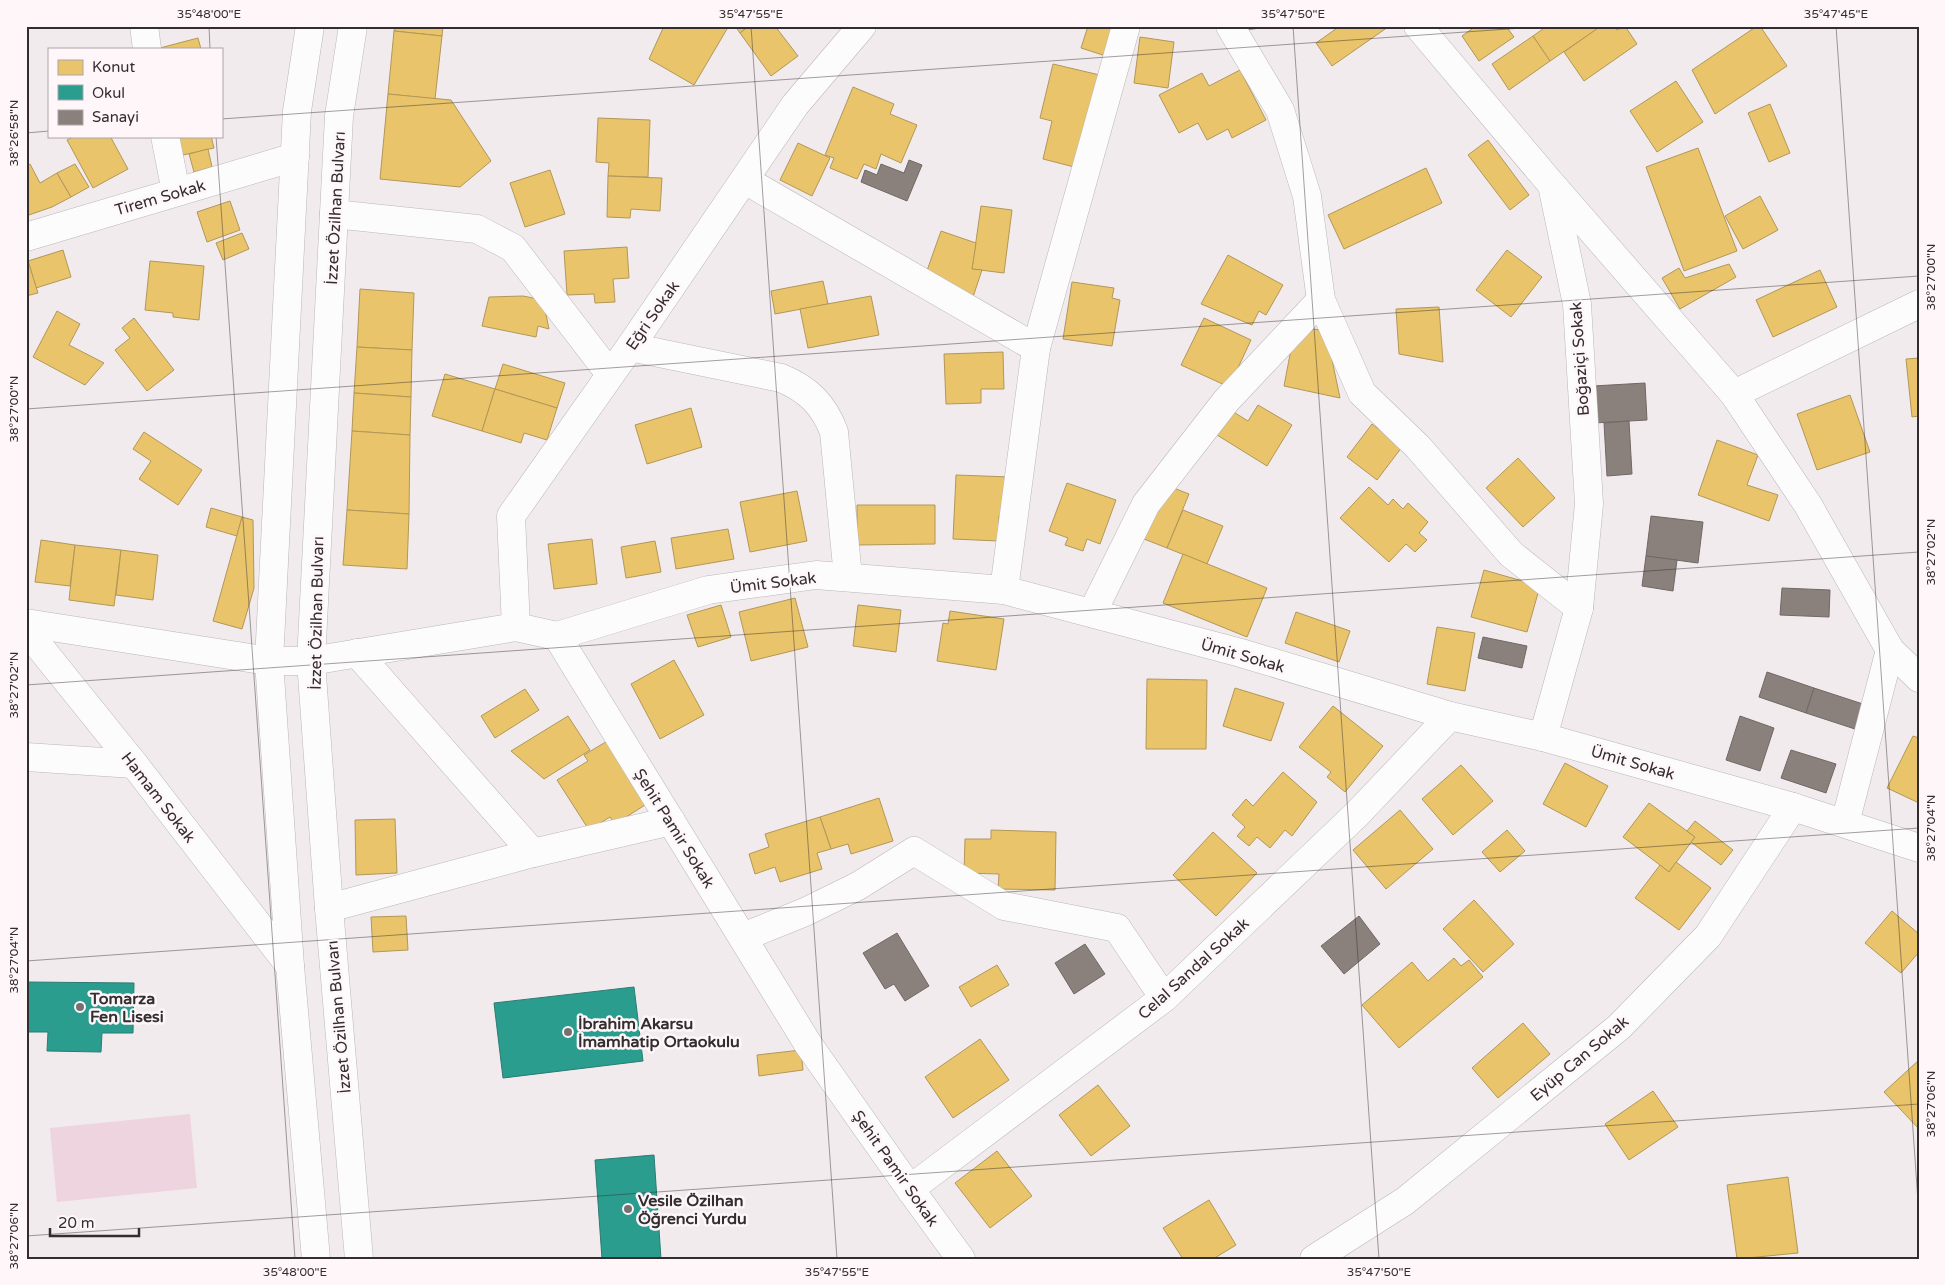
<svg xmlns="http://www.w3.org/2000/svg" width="1945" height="1285" font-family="'Varela Round',sans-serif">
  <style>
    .green { fill: #edd4de }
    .homes { fill: #e9c46a; stroke: #b29758 }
    .schools { fill: #2a9d8f; stroke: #2c7b72 }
    .industry { fill: #8a817c; stroke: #706865 }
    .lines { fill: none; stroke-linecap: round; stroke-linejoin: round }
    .minor-casing { stroke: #bbb6b8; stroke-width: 29 }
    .major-casing { stroke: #bbb6b8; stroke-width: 29 }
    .minor { stroke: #fdfcfc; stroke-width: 28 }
    .major { stroke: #fdfcfc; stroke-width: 28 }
    .ticks { fill: none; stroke: #322d2f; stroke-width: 1; stroke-opacity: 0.45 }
    .poi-dot { fill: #757072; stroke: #fef6f9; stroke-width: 2 }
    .labels { text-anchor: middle; stroke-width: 5; stroke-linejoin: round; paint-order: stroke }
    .street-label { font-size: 16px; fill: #322d2f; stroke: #fef6f9 }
    .poi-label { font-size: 16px; font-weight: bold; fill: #322d2f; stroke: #fef6f9; text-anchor: start }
    .neatline { fill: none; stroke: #322d2f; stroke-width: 2 }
    .ticks-label { font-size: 12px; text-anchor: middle; fill: #322d2f }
  </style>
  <rect width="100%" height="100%" fill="#f1ebed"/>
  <path class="green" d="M190,1114L197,1188L57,1202L50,1128Z"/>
  <g class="homes">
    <path d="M395,26H443L442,36L394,31Z"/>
    <path d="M664,26H724L727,29L694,85L649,59Z"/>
    <path d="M735,26H749L740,33Z"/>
    <path d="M749,26H775L798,56L771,76L740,33Z"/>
    <path d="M1088,26H1123L1112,58L1081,48Z"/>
    <path d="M1244,26H1275L1246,30Z"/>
    <path d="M1340,26L1344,28L1347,26L1388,27L1332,66L1316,43Z"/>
    <path d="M1476,26H1506L1514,37L1479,61L1462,36Z"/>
    <path d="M1547,26H1600V27L1550,61L1533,36Z"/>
    <path d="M1614,26L1617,30L1625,26L1637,44L1584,81L1564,52L1601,26Z"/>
    <path d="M1757,26H1760L1787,66L1715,114L1692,70Z"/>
    <path d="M394,31L442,36L435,99L388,94Z"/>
    <path d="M1533,36L1550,61L1509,90L1492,64Z"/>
    <path d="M1140,37L1174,42L1168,88L1134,83Z"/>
    <path d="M198,38L201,49H156Z"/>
    <path d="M1053,64L1104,76L1082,169L1043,159L1052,121L1040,118Z"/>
    <path d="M1240,70L1266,120L1232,138L1228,129L1207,140L1198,123L1179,133L1159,95L1202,73L1209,86Z"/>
    <path d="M1676,81L1703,122L1657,152L1630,111Z"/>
    <path d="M853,87L894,104L890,114L917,125L901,163L881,154L876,169L864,164L857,179L830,168L834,158L825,155Z"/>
    <path d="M388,94L451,100L491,161L460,187L380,179Z"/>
    <path d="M1770,104L1790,153L1769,162L1748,113Z"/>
    <path d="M598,118L650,120L648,177L608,176L609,163L596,162Z"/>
    <path d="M75,136H110L128,169L93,188L67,140Z"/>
    <path d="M178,136H211L214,148L183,155Z"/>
    <path d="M1488,140L1529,195L1510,210L1468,155Z"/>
    <path d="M798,143L830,158L812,196L780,180Z"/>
    <path d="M1698,148L1737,251L1684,271L1646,167Z"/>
    <path d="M208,149L212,167L194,172L189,154Z"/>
    <path d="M30,164L40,183L57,173L71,197L52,207L26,216V166Z"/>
    <path d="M75,164L89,187L71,197L57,173Z"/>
    <path d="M1426,168L1442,203L1344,249L1328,215Z"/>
    <path d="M550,170L565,214L525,227L510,183Z"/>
    <path d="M608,176L662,178L660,211L631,209L630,218L607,217Z"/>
    <path d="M1760,196L1778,230L1743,249L1725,216Z"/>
    <path d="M230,201L240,230L207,242L197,212Z"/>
    <path d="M981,206L1012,210L1004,273L972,269Z"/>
    <path d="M941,231L976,243L972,269L982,270L973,297L924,279Z"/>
    <path d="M242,233L249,249L223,260L216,243Z"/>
    <path d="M627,247L629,278L613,279L615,302L595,303L594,294L567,295L564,251Z"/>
    <path d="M63,250L71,277L36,288L28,261Z"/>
    <path d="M1507,250L1542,277L1511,317L1476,290Z"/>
    <path d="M1228,255L1283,285L1266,315L1259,311L1252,325L1201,304Z"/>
    <path d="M26,261H28L38,293L26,296Z"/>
    <path d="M150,261L204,266L199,320L173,317V313L145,310Z"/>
    <path d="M1729,264L1736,277L1680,309L1662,278L1679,268L1685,278Z"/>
    <path d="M1820,270L1837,307L1773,337L1756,300Z"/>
    <path d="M823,281L828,304L775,314L771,291Z"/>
    <path d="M1072,282L1114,288L1112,298L1120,300L1112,346L1063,339Z"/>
    <path d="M360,289L414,293L412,350L357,347Z"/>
    <path d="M523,296L543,300L549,329L538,326L536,337L482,326L489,297Z"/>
    <path d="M871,296L879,335L808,348L800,309Z"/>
    <path d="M1439,307L1443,362L1399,354L1396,309Z"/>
    <path d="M57,311L80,324L69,345L104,363L85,385L33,357Z"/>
    <path d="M134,318L174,370L147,391L115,350L130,338L122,328Z"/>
    <path d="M1204,318L1251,340L1229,387L1181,365Z"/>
    <path d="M1314,329L1326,331L1340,398L1284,386L1292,344Z"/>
    <path d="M357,347L412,350L411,397L354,393Z"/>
    <path d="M1003,352L1004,389H981V403L946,404L944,354Z"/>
    <path d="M1919,358V416L1912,417L1906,359Z"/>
    <path d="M503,364L565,383L557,408L495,389Z"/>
    <path d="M445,374L495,389L482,431L432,416Z"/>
    <path d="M495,389L557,408L547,440L524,433L521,443L482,431Z"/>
    <path d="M354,393L411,397L410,435L352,431Z"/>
    <path d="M1850,395L1870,452L1817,470L1797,414Z"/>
    <path d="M1258,405L1292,425L1267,466L1217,435L1232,411L1248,421Z"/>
    <path d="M691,408L702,447L647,464L635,425Z"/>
    <path d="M1372,424L1402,447L1377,480L1347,457Z"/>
    <path d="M352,431L410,435L409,514L347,510Z"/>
    <path d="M144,432L202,470L178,505L139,479L151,461L133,449Z"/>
    <path d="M1717,440L1758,455L1747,485L1778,495L1769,521L1698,495Z"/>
    <path d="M1518,458L1555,498L1523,527L1486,488Z"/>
    <path d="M956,475L1010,477L1009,516H999L998,541L953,539Z"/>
    <path d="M1067,483L1116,500L1100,544L1087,539L1083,551L1065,545L1068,538L1049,531Z"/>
    <path d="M1166,485L1189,494L1167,548L1144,539Z"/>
    <path d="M1369,487L1388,505L1393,499L1403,509L1408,503L1428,522L1419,533L1427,540L1415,552L1406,544L1389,562L1340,518Z"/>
    <path d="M797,491L807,541L750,552L740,502Z"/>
    <path d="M857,505H935V544L857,545Z"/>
    <path d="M211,508L242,517L237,536L206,527Z"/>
    <path d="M347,510L409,514L407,569L343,565Z"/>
    <path d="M1183,510L1223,526L1207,564L1167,548Z"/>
    <path d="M242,517L253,520L254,588L242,629L213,621Z"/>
    <path d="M728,529L734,559L676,569L671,538Z"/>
    <path d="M592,539L597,584L554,589L548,544Z"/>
    <path d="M41,540L75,545L70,586L35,582Z"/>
    <path d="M655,541L661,572L626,578L621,547Z"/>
    <path d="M75,545L121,550L114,606L69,600Z"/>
    <path d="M121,550L158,555L153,600L116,595Z"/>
    <path d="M1183,554L1267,588L1247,637L1163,603Z"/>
    <path d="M1484,570L1540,586L1527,632L1471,617Z"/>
    <path d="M795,598L808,647L751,661L739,612Z"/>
    <path d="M721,605L731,637L698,647L687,615Z"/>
    <path d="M858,605L901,610L896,652L853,646Z"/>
    <path d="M950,611L1004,619L996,670L937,661L943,623L948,624Z"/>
    <path d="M1296,612L1350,631L1339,662L1285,643Z"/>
    <path d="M1437,627L1475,633L1465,691L1427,684Z"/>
    <path d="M674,660L704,715L660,739L631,684Z"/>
    <path d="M1147,679L1207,680L1206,749H1146Z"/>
    <path d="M1235,688L1284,703L1271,741L1223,726Z"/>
    <path d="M525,689L539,710L495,738L481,716Z"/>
    <path d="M1333,706L1383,746L1345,792L1327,777L1331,772L1299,747Z"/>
    <path d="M568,716L590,750L544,779L511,751Z"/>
    <path d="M1913,736L1919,738V803L1887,788Z"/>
    <path d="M614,737L653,800L615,824L610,817L589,830L557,780L588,761L584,755Z"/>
    <path d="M1565,763L1608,786L1586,827L1543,804Z"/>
    <path d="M1461,765L1493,801L1453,835L1422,799Z"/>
    <path d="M1283,772L1317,802L1292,836L1285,830L1270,848L1257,837L1249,846L1237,836L1245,827L1232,815L1246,799L1253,806Z"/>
    <path d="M879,798L893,841L851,854L848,844L831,849L820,817Z"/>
    <path d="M1649,803L1695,837L1669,872L1623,837Z"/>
    <path d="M1400,810L1433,849L1386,889L1353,850Z"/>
    <path d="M820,817L831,849L817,853L822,869L780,882L775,867L755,874L749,854L769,847L765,834Z"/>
    <path d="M395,819L397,873L356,875L355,820Z"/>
    <path d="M1695,821L1733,850L1721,865L1691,842L1695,837L1687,831Z"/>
    <path d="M991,830L1056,832L1055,890L998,889L999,874L964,873L965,839H991Z"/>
    <path d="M1507,830L1525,851L1500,872L1482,852Z"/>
    <path d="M1213,832L1257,873L1216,916L1173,875Z"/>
    <path d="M1676,862L1711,888L1679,930L1635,898L1660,865L1669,872Z"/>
    <path d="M1474,900L1514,944L1483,972L1443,929Z"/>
    <path d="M1892,911L1919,934V952L1901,973L1865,943Z"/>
    <path d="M406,916L408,950L373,952L371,917Z"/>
    <path d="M1454,958L1461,966L1469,960L1483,977L1399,1048L1362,1005L1412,962L1428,981Z"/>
    <path d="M997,965L1009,985L971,1007L959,987Z"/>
    <path d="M1523,1023L1550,1054L1498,1098L1472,1068Z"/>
    <path d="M980,1039L1009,1080L953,1118L925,1077Z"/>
    <path d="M801,1050L803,1070L759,1076L757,1055Z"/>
    <path d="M1919,1060V1129L1884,1092Z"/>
    <path d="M1098,1085L1130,1126L1091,1156L1059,1115Z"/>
    <path d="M1653,1091L1678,1127L1629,1160L1605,1124Z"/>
    <path d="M997,1151L1032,1196L990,1228L955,1183Z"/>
    <path d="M1788,1177L1798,1253L1737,1259L1727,1185Z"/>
    <path d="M1209,1200L1236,1245L1213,1259H1183L1163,1228Z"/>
  </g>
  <g class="schools">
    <path d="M26,982L134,983L133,1033H102L101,1052L47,1051L48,1032H26Z"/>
    <path d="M634,987L643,1061L503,1078L494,1003Z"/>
    <path d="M654,1155L661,1259H602L595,1160Z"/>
  </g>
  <g class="industry">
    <path d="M909,160L922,165L907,201L861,182L865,170L877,175L881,164L904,173Z"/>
    <path d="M1645,383L1647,420L1594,423L1593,386Z"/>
    <path d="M1629,421L1632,474L1607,476L1604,423Z"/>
    <path d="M1651,516L1703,522L1698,563L1646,556Z"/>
    <path d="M1646,556L1677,560L1673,591L1642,586Z"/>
    <path d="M1782,588L1830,590L1829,617L1780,615Z"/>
    <path d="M1483,637L1527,646L1522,668L1478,658Z"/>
    <path d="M1767,672L1814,688L1806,713L1759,697Z"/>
    <path d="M1814,688L1866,705L1858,730L1806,713Z"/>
    <path d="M1740,716L1774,728L1760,771L1726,760Z"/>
    <path d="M1791,750L1836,764L1826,793L1781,778Z"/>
    <path d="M1359,916L1380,944L1344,974L1321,946Z"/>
    <path d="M897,933L929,986L905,1001L894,984L885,989L863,953Z"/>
    <path d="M1085,944L1105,974L1074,994L1055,963Z"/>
  </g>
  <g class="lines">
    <defs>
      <g id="minor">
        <path d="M144,26L147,49"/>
        <path d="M1230,26L1280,110L1307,196L1321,300L1362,393L1418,447L1511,554L1579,608"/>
        <path d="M1418,26L1552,185L1577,304L1589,504L1579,608L1543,737"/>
        <path d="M165,136L176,192"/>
        <path d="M745,180L1036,348"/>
        <path d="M1553,186L1734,394L1808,505L1890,650L1919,678"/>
        <path d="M334,214L477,229L513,248L610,374"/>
        <path d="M26,237L295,157"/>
        <path d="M630,347L781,378C808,389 824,405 834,432L848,577"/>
        <path d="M1734,394L1919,304"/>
        <path d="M1004,590L1036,348L1126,26"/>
        <path d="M1092,613L1146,504L1226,401L1321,300"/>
        <path d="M26,623L269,661H311L516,627L557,636L808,1044L910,1189L961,1259"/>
        <path d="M516,627L511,516L630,347L795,105L862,26"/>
        <path d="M26,630L134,764L290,966"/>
        <path d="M557,636L708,590L816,575L1004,590L1241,653L1450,716L1543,737L1793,807L1919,848"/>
        <path d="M357,653L533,853"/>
        <path d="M26,757L134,764"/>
        <path d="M1845,823L1890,650"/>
        <path d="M329,908L533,853L671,821"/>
        <path d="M743,937L805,912L858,886L914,851L1004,906L1117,928L1164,998"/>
        <path d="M910,1189L1164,998L1357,814L1450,716"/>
        <path d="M1314,1259L1405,1201L1619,1027L1708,936L1793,807"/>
      </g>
      <g id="major">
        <path d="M310,26L297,111L269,661L290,966L316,1259"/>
        <path d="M353,26L339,116L311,661L329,908L359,1259"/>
      </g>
    </defs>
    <use href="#minor" class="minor-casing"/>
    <use href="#major" class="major-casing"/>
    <use href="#minor" class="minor"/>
    <use href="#major" class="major"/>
  </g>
  <path class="ticks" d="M209,26L210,49M751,26L837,1259M1293,26L1379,1259M1836,26L1919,1216M221,119L1551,26M26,133L49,131M216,136L295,1259M26,409L1919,276M26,685L1919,552M26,961L1919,828M26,1236L1919,1104"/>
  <g class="poi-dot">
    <circle cx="80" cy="1007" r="5"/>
    <circle cx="568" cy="1032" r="5"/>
    <circle cx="628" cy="1209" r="5"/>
  </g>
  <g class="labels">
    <g class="street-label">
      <text transform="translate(160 197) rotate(-16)" y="6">Tirem Sokak</text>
      <text transform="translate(335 208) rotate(-87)" y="6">İzzet Özilhan Bulvarı</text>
      <text transform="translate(652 315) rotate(-55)" y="6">Eğri Sokak</text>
      <text transform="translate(1579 359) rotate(-94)" y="6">Boğaziçi Sokak</text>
      <text transform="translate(773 582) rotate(-7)" y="6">Ümit Sokak</text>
      <text transform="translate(316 613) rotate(-89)" y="6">İzzet Özilhan Bulvarı</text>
      <text transform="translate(1243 655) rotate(16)" y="6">Ümit Sokak</text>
      <text transform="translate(1633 762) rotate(16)" y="6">Ümit Sokak</text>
      <text transform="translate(159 797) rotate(52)" y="6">Hamam Sokak</text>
      <text transform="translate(675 828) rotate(58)" y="6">Şehit Pamir Sokak</text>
      <text transform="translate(1193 968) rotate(-42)" y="6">Celal Sandal Sokak</text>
      <text transform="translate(338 1017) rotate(-95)" y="6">İzzet Özilhan Bulvarı</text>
      <text transform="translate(1579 1058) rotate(-40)" y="6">Eyüp Can Sokak</text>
      <text transform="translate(896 1168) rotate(55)" y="6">Şehit Pamir Sokak</text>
    </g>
    <g class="poi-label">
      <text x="90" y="1004">Tomarza<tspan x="90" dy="18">Fen Lisesi</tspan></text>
      <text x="578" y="1029">İbrahim Akarsu<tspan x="578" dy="18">İmamhatip Ortaokulu</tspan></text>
      <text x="638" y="1206">Vesile Özilhan<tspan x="638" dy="18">Öğrenci Yurdu</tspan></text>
    </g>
  </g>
  <rect width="1945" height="1285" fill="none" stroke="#fef6f9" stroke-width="55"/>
  <rect x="48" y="48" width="175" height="90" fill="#fef6f9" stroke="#aca6a8"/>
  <rect x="58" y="60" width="25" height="15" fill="#e9c46a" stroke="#aca6a8"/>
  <text x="92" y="72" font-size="15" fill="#322d2f">Konut</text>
  <rect x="58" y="85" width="25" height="15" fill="#2a9d8f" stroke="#aca6a8"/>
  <text x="92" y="98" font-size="15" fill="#322d2f">Okul</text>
  <rect x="58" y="110" width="25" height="15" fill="#8a817c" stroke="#aca6a8"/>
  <text x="92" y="122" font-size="15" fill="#322d2f">Sanayi</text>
  <path d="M50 1228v8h89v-8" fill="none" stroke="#322d2f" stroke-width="2.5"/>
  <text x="58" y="1228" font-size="15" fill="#322d2f" stroke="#fef6f9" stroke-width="4" paint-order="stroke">20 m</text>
  <rect x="28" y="28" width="1890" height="1230" class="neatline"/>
  <g class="ticks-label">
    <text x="209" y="18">35°48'00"E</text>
    <text x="751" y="18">35°47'55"E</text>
    <text x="1293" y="18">35°47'50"E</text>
    <text x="1836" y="18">35°47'45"E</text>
    <text transform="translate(14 133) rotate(-90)" y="4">38°26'58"N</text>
    <text transform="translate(1931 277) rotate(-90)" y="4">38°27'00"N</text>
    <text transform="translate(14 409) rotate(-90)" y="4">38°27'00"N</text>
    <text transform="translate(1931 552) rotate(-90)" y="4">38°27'02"N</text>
    <text transform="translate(14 685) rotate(-90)" y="4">38°27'02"N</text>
    <text transform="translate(1931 828) rotate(-90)" y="4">38°27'04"N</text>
    <text transform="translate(14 960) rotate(-90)" y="4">38°27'04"N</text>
    <text transform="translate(1931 1104) rotate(-90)" y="4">38°27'06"N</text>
    <text transform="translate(14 1236) rotate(-90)" y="4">38°27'06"N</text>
    <text x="295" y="1276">35°48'00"E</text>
    <text x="837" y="1276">35°47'55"E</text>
    <text x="1379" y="1276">35°47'50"E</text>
  </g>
</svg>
